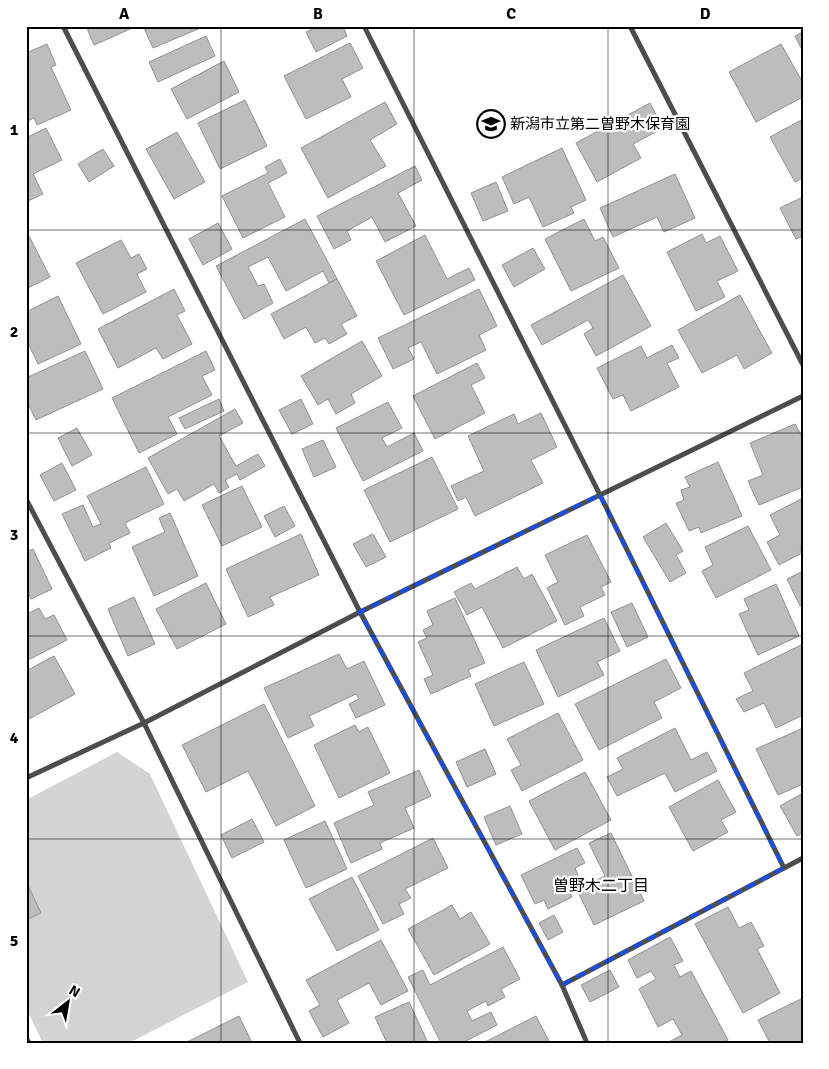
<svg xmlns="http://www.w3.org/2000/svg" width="829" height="1069" font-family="Signika,'Noto Sans JP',sans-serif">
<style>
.green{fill:#d4d4d4}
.building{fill:#bdbdbd;stroke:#919191}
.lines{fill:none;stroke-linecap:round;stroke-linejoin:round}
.minor{stroke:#4d4d4d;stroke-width:5}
.marked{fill:none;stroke:#1d4ed8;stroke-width:4;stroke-dasharray:10 6;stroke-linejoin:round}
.grid{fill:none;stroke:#000;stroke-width:1;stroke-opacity:0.55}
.labels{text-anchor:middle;stroke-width:4.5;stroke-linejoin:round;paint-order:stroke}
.poi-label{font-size:15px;fill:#000;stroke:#fff;text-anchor:start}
.neighbourhood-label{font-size:16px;fill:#000;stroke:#fff}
.neatline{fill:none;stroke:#000;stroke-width:2}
.grid-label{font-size:16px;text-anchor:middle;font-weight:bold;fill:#000}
</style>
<rect width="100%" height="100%" fill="#fff"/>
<polygon class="green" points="117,752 150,774 248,982 129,1043 43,1043 26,1008 26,800"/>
<g class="building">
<polygon points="86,26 137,26 94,45"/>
<polygon points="143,26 205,26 153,48"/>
<polygon points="319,26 343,26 347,36 316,52 306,32"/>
<polygon points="803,32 803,52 795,36"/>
<polygon points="206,36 215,56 158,82 149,62"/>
<polygon points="350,43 363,68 342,79 351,97 306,119 284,76"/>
<polygon points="47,44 56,65 51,67 71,110 37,125 34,118 26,122 26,53"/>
<polygon points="781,44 803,83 803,97 756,122 729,72"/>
<polygon points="224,61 239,92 187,119 171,89"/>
<polygon points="245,100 267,146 220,169 198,123"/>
<polygon points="385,102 397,124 370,140 386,166 328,198 301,148"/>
<polygon points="650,103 663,128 633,144 641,158 597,182 576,143"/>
<polygon points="803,119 803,178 795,182 770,137"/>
<polygon points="46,128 62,160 33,174 43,194 26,202 26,138"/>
<polygon points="177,132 205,182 174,199 146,149"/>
<polygon points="562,148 586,200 571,207 574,213 543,227 529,197 514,204 502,177"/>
<polygon points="103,149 114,166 89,182 78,164"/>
<polygon points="280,159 287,173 268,183 285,217 243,238 222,196 268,173 265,167"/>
<polygon points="415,166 422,180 398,193 416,226 385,242 372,217 347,231 351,240 334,249 317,216"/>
<polygon points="675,174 695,218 664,232 657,217 613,237 600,208"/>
<polygon points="496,182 508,211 483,221 471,193"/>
<polygon points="803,197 803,236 796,239 780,208"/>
<polygon points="305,219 337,279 329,283 323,271 286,291 268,257 248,267 258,286 264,284 273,303 244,319 216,266"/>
<polygon points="584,219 595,241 603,237 619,268 571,291 545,239"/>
<polygon points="218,223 232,249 203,265 189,239"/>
<polygon points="702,234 706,243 720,236 738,271 717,281 725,297 696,311 667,252"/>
<polygon points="425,235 447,279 469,268 475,280 404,315 376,261"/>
<polygon points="29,236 50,277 26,289 26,237"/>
<polygon points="121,240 131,258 139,254 147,269 137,274 146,292 103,314 76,263"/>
<polygon points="533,248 545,269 514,287 502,265"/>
<polygon points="623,275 651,326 596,356 584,334 593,328 588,320 542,345 531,325"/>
<polygon points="337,279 357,316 341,324 347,334 329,344 325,338 315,343 306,327 284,339 271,314"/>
<polygon points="174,289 185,311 177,315 192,344 163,359 156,348 118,368 98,329"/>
<polygon points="479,289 497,326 479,335 486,350 437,374 421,342 408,348 414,359 393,369 378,338"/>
<polygon points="740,295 772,353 744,369 737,355 702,373 678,330"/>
<polygon points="58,296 81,344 38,364 26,339 26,312"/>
<polygon points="362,341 382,376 351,394 355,403 336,414 328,399 318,405 301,376"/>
<polygon points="672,345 679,358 667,363 679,387 631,411 623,395 613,399 597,368 641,346 647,358"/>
<polygon points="85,351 103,389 36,420 26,399 26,378"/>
<polygon points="206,351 215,370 202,376 212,395 168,417 177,434 139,453 112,398"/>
<polygon points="477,363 485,378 471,385 485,413 435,439 413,396"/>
<polygon points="219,399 224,411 185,429 179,418"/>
<polygon points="301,399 313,424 292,434 279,410"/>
<polygon points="388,402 402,428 382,438 387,447 414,433 423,451 363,481 336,428"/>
<polygon points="235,409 243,423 219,436 236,466 258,454 265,466 240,480 237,474 225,480 229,487 219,493 214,484 184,501 177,489 168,494 148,458"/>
<polygon points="541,413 557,447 531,460 543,483 475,516 466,497 458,501 451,486 484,471 468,436 514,414 518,424"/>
<polygon points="795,424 803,438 803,487 759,505 748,481 763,475 750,443"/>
<polygon points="77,428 92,455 72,466 58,438"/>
<polygon points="323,440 336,467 314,477 302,449"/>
<polygon points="432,457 458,509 390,542 364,490"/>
<polygon points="718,462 742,516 701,533 699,527 689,531 676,503 684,500 681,490 690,487 685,477"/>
<polygon points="62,463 76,490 54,501 40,475"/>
<polygon points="146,467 164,504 125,523 130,533 109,543 111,548 85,561 62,514 83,505 93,527 101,524 87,496"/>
<polygon points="242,486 262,527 222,546 202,505"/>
<polygon points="803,498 803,547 800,548 802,553 779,565 767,542 780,535 770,515"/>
<polygon points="284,506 295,526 275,537 264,516"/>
<polygon points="170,513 198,576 154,596 132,547 165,532 159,518"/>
<polygon points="666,523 683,551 676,555 686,573 670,582 643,537"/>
<polygon points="748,526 771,570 716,598 702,571 713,565 705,547"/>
<polygon points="301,534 319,575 270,597 274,605 248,617 226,569"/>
<polygon points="373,534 386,557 366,567 353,544"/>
<polygon points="587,535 611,582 601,587 605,595 580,607 584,616 565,625 547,588 558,582 545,555"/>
<polygon points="33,549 52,589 31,599 26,589 26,552"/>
<polygon points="517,567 524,579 532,574 557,621 503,648 482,607 467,615 454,592 471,583 475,589"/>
<polygon points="803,571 803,605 800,606 787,579"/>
<polygon points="206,583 226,624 177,649 156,609"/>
<polygon points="776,584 799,636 758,655 739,614 749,610 744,599"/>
<polygon points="134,597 155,644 128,656 108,609"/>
<polygon points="455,598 485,663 468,670 471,676 431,694 424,679 433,675 418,642 427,638 423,630 433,625 427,611"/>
<polygon points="632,603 648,637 627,647 611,612"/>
<polygon points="26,608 29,613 39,608 45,619 54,615 67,640 26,661"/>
<polygon points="604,618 620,651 597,662 604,675 558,697 536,650"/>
<polygon points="803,644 803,715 776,728 764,703 744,712 736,699 753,691 744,673"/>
<polygon points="339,654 347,669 364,661 385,705 356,718 349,704 359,699 356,694 309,716 314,726 288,738 264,688"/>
<polygon points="54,656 75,694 27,720 26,671"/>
<polygon points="666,659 681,688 654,702 662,718 599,750 575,704"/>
<polygon points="524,662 544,704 494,726 475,684"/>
<polygon points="264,704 315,806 276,826 248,771 206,792 182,745"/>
<polygon points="558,713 583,760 522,791 511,770 521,765 507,739"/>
<polygon points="355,725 359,732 368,727 390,773 339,798 314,745"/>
<polygon points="675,728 691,760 707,752 717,771 675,792 665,773 617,796 607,777 623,769 617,758"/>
<polygon points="803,728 803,784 778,795 756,749"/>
<polygon points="485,749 496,774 467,787 456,762"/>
<polygon points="419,770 431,796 405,808 414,828 380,843 382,849 351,863 334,823 374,805 368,792"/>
<polygon points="585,772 611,820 555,850 529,801"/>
<polygon points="718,780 736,812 721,820 728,832 693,851 669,807"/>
<polygon points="803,793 803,833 797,836 780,806"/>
<polygon points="510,806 522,834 496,845 484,817"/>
<polygon points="252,819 264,842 232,858 221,835"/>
<polygon points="325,821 347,869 306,888 284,840"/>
<polygon points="611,833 644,901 594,925 577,890 605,876 589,843"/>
<polygon points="433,838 448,868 405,889 411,898 399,904 404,914 383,924 358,876"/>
<polygon points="577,848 585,863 575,868 581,882 568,889 572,897 548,909 544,900 535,904 521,875"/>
<polygon points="352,877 379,930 337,951 309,899"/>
<polygon points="26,881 41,913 26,920"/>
<polygon points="452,905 460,919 471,912 490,944 434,975 408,929"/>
<polygon points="728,907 739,928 751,922 764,946 757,949 780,993 743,1013 695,924"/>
<polygon points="554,915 563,932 548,940 539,923"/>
<polygon points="670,937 683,961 674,965 680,977 691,971 728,1040 722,1043 667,1043 682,1035 673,1019 658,1027 639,989 656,979 651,971 637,978 628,960"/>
<polygon points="381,940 408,991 381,1005 369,983 337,1000 349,1023 323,1037 309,1011 320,1005 306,980"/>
<polygon points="503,947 520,979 501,989 505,997 488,1006 486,1001 467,1011 472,1021 491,1012 497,1025 462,1043 441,1043 408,977 423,970 430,985"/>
<polygon points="610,970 619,987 590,1002 581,985"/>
<polygon points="803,998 803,1043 770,1043 758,1020"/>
<polygon points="409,1002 428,1043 387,1043 375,1017"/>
<polygon points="239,1016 252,1043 185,1043"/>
<polygon points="536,1016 550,1043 483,1043"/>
</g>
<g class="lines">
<g class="minor">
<polyline points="63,26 360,612 562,985 587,1043"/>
<polyline points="364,26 600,495 784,868"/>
<polyline points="630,26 803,365"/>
<polyline points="26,499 144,723 300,1043"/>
<polyline points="26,778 144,723 360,612 803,396"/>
<polyline points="562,985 803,858"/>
<polyline points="26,1038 29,1043"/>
</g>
</g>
<path class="marked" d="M600 495 784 868 562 985 360 612Z"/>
<path class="grid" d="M221 26V1043M414 26V1043M608 26V1043M26 230H803M26 433H803M26 636H803M26 839H803"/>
<defs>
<symbol id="school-ring" viewBox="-11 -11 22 22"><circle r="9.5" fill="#fff" stroke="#000" stroke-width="1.5"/><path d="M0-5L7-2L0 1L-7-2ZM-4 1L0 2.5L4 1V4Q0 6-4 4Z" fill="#000"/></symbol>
</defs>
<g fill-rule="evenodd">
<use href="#school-ring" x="475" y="108" width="32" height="32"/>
</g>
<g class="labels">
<g class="poi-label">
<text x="510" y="129">新潟市立第二曽野木保育園</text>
</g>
<g class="neighbourhood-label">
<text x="601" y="891">曽野木二丁目</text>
</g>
</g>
<rect width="829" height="1069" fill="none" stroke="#ffffff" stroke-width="55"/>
<g transform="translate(68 1002) rotate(31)" stroke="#ffffff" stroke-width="4" paint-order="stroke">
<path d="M0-4L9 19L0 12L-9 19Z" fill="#000000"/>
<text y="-8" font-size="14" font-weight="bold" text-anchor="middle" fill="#000000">N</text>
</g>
<rect x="28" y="28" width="774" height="1014" class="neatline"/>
<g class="grid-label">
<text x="124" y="19">A</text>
<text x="318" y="19">B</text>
<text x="511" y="19">C</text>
<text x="705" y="19">D</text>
<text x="14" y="135">1</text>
<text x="14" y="337">2</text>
<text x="14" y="540">3</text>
<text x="14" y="743">4</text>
<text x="14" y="946">5</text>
</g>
</svg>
